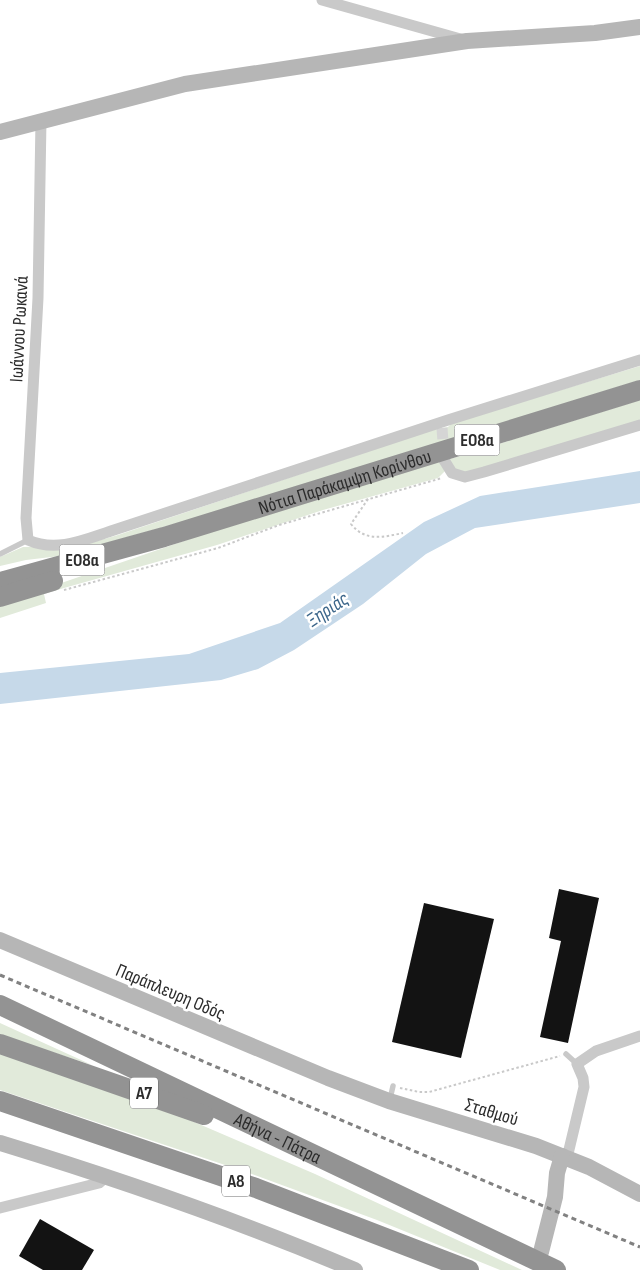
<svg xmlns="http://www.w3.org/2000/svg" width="640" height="1270" font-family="'Sofia Sans Condensed',sans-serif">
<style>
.green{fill:#e1eada}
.water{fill:#c6d9e9}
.building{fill:#131313}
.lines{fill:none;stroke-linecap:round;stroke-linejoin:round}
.street-tunnel{stroke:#d5d5d5;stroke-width:11;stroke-dasharray:11 5.5;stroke-linecap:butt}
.path{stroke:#c9c9c9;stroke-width:2;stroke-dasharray:2.5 2.5;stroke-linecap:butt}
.lane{stroke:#c9c9c9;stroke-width:5.5}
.street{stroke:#c9c9c9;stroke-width:11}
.secondary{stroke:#b6b6b6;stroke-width:16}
.highway{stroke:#939393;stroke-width:20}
.rail{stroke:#818181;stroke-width:3;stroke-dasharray:5 4;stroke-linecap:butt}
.labels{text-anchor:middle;stroke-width:5;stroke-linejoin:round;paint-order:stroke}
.shield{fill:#fff;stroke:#6b6b6b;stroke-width:1}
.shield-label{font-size:18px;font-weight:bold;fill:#2c2c2c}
.street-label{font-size:19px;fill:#2c2c2c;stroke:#fff}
.water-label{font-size:20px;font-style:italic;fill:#3d678b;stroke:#fff}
</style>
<rect width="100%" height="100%" fill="#fff"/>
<g class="green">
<polygon points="640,366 640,380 206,515 60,556 26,560 0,566 0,557 23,547 80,546 118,535 435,429 448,427 452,423"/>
<polygon points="640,400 640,422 472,472 459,473 447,460"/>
<polygon points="441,460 445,471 438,478 323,510 217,545 64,588 44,594 46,603 0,618 0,604 213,531"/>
<polygon points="0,1023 92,1065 0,1035"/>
<polygon points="0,1052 143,1100 315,1174 522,1270 500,1270 377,1220 249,1173 0,1090"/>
</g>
<polygon class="water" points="640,471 640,503 475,528 426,554 363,604 294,650 258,669 221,680 0,704 0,673 189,654 280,623 424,522 480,496"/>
<g class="building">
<polygon points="559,889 599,898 568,1043 540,1037 561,941 549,938"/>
<polygon points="424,903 494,919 461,1058 392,1042"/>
<polygon points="40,1219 94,1250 82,1270 43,1270 19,1256"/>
</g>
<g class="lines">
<polyline class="street-tunnel" points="442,428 444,455"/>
<g class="path">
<path d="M368 499 351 524C365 542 384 537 403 533"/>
<polyline points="64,590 218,548 279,525 442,478"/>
<polyline points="400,1088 419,1092 429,1092 560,1056"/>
</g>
<g class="lane">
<polyline points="0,554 28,540"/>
<polyline points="566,1054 577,1064"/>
<polyline points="390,1099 393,1086"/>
</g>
<g class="street">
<polyline points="322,0 464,40"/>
<path d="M41 120 38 298 26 518 28 540C57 553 86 539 114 530L448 420 640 360"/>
<polyline points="444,460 452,473 465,477 484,472 640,425"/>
<polyline points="567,1158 584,1087 583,1078 577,1064 596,1051 640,1036"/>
<polyline points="0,1208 99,1183 107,1176"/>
</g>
<g class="secondary">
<polyline points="0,132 185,84 467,41 595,33 640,27"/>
<polyline points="0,940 328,1078 389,1101 536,1146 589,1167 640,1194"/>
<path d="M0 1143C121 1180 239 1221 355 1270"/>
<polyline points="541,1252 555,1197 557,1173 562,1156"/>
</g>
<g class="highway">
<path id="s1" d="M0 582 164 537 640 390"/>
<polyline points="0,597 53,581"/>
<path id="s2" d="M0 1005 556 1270"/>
<polyline points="0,1044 204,1115"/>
<polyline points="0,1101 256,1188 469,1270"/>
</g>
<polyline class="rail" points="0,975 640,1247"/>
</g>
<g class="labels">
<g class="shield">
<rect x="454.5" y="424.5" width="45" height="31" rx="4"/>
<rect x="59.5" y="544.5" width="45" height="31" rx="4"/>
<rect x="130" y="1077.5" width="28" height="31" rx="4"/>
<rect x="222" y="1165.5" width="28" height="31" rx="4"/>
</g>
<g class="shield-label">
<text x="477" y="446">ΕΟ8α</text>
<text x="82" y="566">ΕΟ8α</text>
<text x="144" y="1099">Α7</text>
<text x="236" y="1187">Α8</text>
</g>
<g class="street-label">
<text transform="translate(18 329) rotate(-87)" y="7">Ιωάννου Ρωκανά</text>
<text dy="7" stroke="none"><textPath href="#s1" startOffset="359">Νότια Παράκαμψη Κορίνθου</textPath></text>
<text transform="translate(171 991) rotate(23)" y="7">Παράπλευρη Οδός</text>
<text transform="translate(492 1111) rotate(17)" y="7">Σταθμού</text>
<text dy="7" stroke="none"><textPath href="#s2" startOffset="308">Αθήνα - Πάτρα</textPath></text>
</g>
<g class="water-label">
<text transform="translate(327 609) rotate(-34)" y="7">Ξηριάς</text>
</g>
</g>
</svg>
